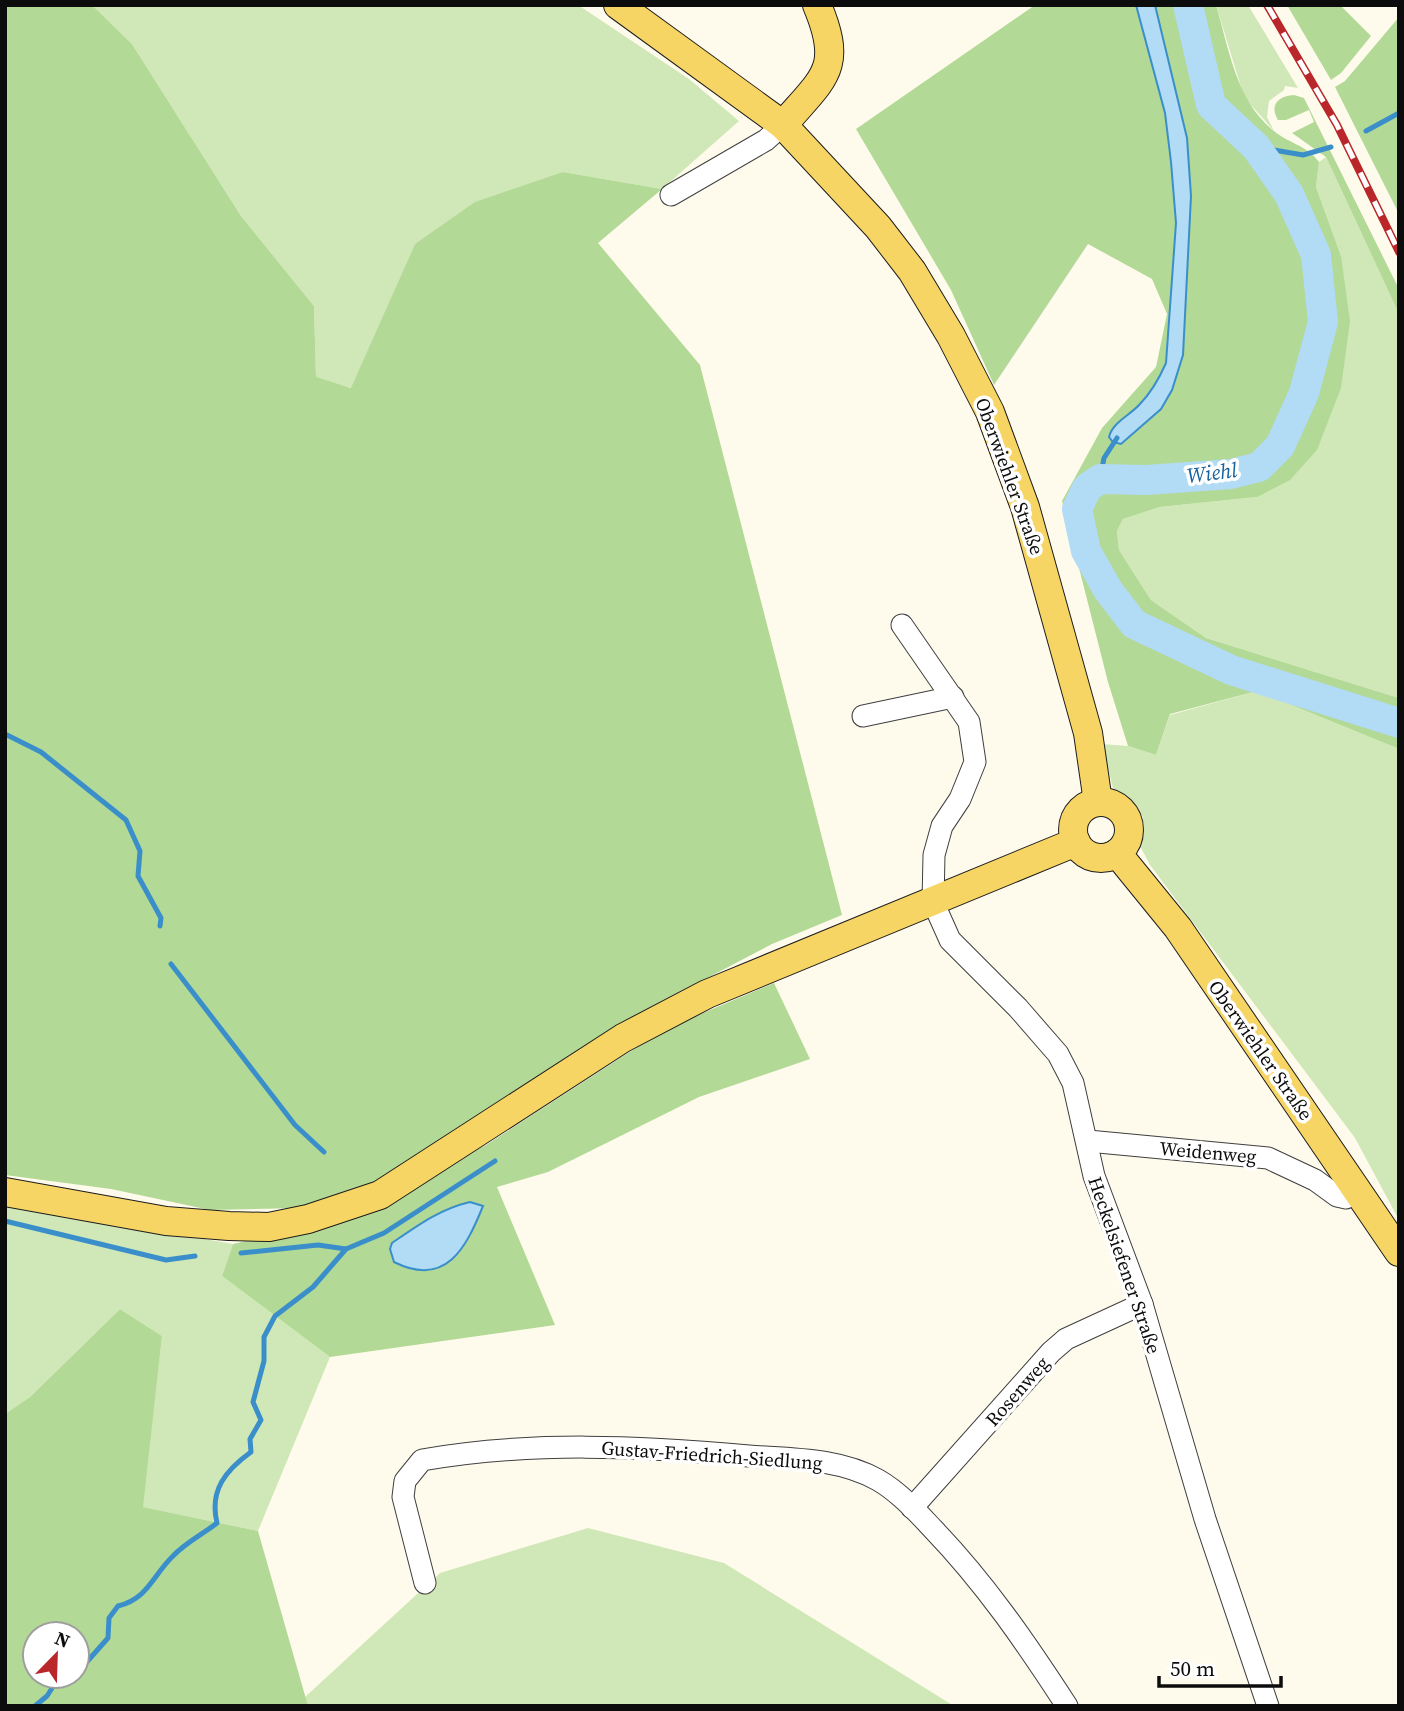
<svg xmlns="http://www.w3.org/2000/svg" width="1404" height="1711" font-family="'Source Serif 4',serif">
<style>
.green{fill:#d0e8b7}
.forest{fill:#b3d996;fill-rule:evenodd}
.water{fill:#b2dbf5;stroke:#3a8fcb;stroke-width:2}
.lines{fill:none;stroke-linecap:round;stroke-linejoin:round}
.stream{stroke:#3a8fcb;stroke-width:5}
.river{stroke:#b2dbf5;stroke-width:30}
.minor-casing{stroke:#3f3f3f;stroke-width:23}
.major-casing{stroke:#1d1d1d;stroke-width:30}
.minor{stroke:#fff;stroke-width:21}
.major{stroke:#f7d564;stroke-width:28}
.rail-casing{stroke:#ba272b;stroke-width:8}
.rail{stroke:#fff;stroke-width:5;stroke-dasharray:16;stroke-linecap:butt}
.labels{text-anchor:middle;stroke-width:7;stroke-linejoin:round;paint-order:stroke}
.street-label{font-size:19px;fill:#0c0c0c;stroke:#fff}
.water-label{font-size:21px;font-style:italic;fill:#18609c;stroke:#fff}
</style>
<rect width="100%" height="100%" fill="#fffbec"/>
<g class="green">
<polygon points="92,5 578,5 689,79 739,121 662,189 563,172 415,244 352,388 316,378 314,306 241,216 132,44"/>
<polygon points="1216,5 1248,5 1298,88 1285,86 1284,90 1269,101 1267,117 1274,131 1244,97"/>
<polygon points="1326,157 1399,314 1399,698 1206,638 1151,600 1119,550 1117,531 1123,519 1160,507 1257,497 1341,256 1316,187 1319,162"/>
<polygon points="1257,691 1399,749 1399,1220 1355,1138 1150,865 1140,846 1143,817 1114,792 1102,744 1128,746 1156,755 1170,715"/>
<polygon points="5,1204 233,1244 222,1276 330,1357 258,1531 142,1507 162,1336 120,1309 30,1397 5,1414"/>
<polygon points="588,1528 724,1563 954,1706 308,1706 305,1697 440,1573"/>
</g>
<g class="forest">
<polygon points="5,5 92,5 132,44 241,216 314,306 316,377 351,388 415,244 475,202 563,172 662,189 598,243 700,365 842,915 772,944 644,1011 408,1174 302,1208 210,1210 111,1189 5,1175"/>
<path d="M1035 5H1216C1229 49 1236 101 1274 131 1288 143 1308 146 1319 162L1316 187 1341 256 1350 321 1341 388 1317 450 1290 480 1257 497 1160 507 1123 519 1117 531 1119 550 1151 600 1206 638 1399 698V749L1257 691 1170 714 1156 755 1128 746 1108 682 1062 501 1102 428 1156 367 1167 314 1152 279 1088 244 994 385 951 290 856 129Z"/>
<polygon points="1287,5 1340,5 1371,36 1341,73 1331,80"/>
<polygon points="1399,17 1399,214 1335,87 1345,81"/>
<path d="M1294 95 1304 98 1399 289V314L1326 157 1292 133 1314 122 1309 110 1286 120H1278C1269 105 1278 96 1294 95Z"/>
<polygon points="774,983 810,1059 699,1097 548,1172 497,1187 555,1325 330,1357 222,1276 233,1244 339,1220 486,1145 665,1029"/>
<path d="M120 1309 162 1336 143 1507 258 1531 308 1706H5V1414L30 1397ZM77 1634V1676H35V1634Z"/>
</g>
<g class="water">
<path d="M1136 5H1155L1187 138 1191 196 1183 355 1172 390 1161 409 1121 444 1113 442 1109 437C1112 423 1130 415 1139 405 1151 393 1159 379 1166 363L1176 223 1171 162 1165 113Z"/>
<path d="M470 1202 483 1206C466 1248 446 1288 394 1262L390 1249 392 1243C418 1225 440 1209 470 1202Z"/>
</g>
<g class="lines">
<g class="stream">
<polyline points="1366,131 1399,113"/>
<polyline points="1256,147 1303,155 1331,147"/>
<polyline points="1100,479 1104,458 1117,438"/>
<polyline points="5,734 41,752 126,820 140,851 138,876 161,918 160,926"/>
<polyline points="171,964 295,1125 324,1152"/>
<polyline points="5,1221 166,1260 195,1256"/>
<polyline points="241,1253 318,1245 346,1249"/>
<path d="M77 1673 108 1638 109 1618 118 1606C148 1599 153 1575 173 1556 185 1543 203 1534 217 1523 209 1490 226 1470 251 1452L250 1439 261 1420 253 1402 264 1361V1337L275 1316 313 1287 346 1249 384 1233 495 1161"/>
<polyline points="35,1706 47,1696 56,1682 75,1676"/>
</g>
<polyline class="river" points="1188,5 1211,105 1256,147 1289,194 1316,255 1323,322 1304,393 1280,446 1259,467 1231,474 1146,480 1100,479 1087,488 1077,509 1086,551 1108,590 1134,624 1231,670 1399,723"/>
<defs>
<g id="minor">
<polyline points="671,195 766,140 783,125"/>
<polyline points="902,625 969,722 975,762 960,799 942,826 934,855 933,902 950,940 1018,1008 1058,1054 1073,1083 1094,1176 1142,1304 1205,1519 1268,1706"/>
<polyline points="863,716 953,697"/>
<polyline points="1088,1141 1268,1158 1315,1180 1337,1196 1346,1198 1358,1191"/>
<polyline points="912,1508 1051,1352 1066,1339 1142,1304"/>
<path d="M425 1583 403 1497 405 1481 422 1460C530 1441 640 1446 749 1456 792 1459 839 1458 878 1480 899 1492 917 1512 933 1529 985 1583 1026 1643 1067 1706"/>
</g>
<g id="major">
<polyline points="618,5 783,125 878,227 912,271 951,336 990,412 1025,507 1088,733 1098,802"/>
<path d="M783 125C824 77 844 69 817 5"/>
<circle cx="1101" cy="830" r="28"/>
<polyline points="1117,853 1178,928 1399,1252"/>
<polyline points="5,1192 166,1221 229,1226 269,1227 308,1219 380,1195 623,1038 707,994 1076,842"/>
</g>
</defs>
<use href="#minor" class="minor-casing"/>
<use href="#major" class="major-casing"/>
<use href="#minor" class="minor"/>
<use href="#major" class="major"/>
<defs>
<polyline id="rail" points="1267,5 1337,125 1399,252"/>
</defs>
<use href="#rail" class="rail-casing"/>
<use href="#rail" class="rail"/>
</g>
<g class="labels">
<g class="street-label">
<text transform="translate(1010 476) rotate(70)" y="7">Oberwiehler Straße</text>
<text transform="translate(1261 1050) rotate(55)" y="7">Oberwiehler Straße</text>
<text transform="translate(1208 1152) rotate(5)" y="7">Weidenweg</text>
<text transform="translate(1125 1265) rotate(71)" y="7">Heckelsiefener Straße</text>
<text transform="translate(1017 1391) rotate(-49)" y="7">Rosenweg</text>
<text transform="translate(712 1455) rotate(4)" y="7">Gustav-Friedrich-Siedlung</text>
</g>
<g class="water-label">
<text transform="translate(1212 473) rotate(-7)" y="7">Wiehl</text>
</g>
</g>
<rect width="1404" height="1711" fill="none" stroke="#0c0c0c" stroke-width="14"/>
<g transform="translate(56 1655) rotate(23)"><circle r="33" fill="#ffffff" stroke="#9e9e9e" stroke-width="2"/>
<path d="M0-5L12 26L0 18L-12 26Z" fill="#ba272b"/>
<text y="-10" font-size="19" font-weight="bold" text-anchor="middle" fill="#0c0c0c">N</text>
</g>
<path d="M1159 1676v10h122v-10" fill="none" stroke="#0c0c0c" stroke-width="3.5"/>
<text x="1170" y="1676" font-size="21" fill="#0c0c0c" stroke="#ffffff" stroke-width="5" paint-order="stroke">50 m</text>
</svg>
